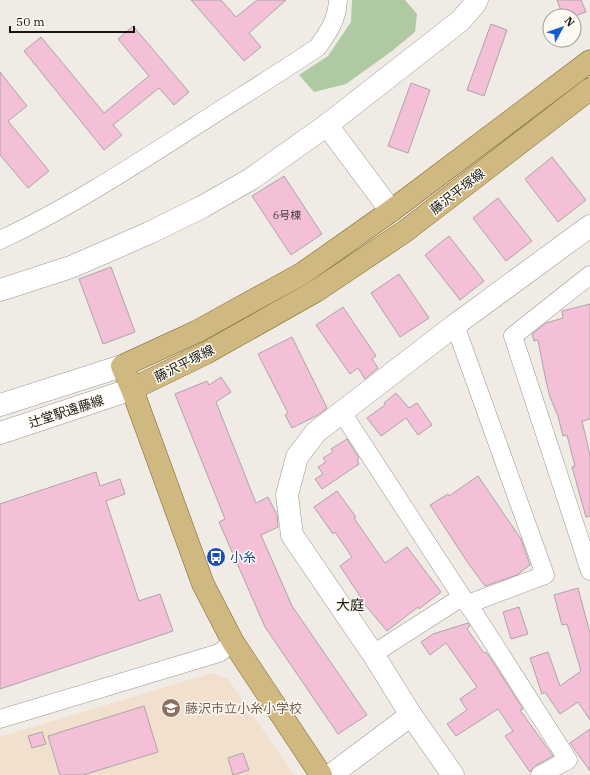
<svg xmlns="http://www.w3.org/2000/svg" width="590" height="775" font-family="'IBM Plex Serif','Noto Sans JP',serif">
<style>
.education{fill:#f1e0ce}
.green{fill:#afcaa2}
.building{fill:#f3c0d8;stroke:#aca4a8}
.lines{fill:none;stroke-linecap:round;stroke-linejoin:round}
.minor-casing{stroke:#9a9690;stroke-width:19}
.tertiary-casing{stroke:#9a9690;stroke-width:23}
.primary-casing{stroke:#796124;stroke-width:23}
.minor{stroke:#fff;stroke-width:18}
.tertiary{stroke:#fff;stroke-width:22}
.primary{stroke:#cfb981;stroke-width:22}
.labels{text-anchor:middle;stroke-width:3;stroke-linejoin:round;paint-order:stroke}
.number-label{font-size:11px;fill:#4d4044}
.street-label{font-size:13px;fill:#161512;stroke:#fefaf2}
.transit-label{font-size:13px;fill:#164399;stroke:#fefaf2;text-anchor:start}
.education-label{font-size:13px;fill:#785e54;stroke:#fefaf2;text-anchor:start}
.neighbourhood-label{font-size:14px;fill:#161512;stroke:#fefaf2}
</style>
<rect width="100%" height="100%" fill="#f0ece5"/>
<polygon class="education" points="212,673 228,679 294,775 0,775 0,737"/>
<polygon class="green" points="352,0 405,0 417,14 415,32 392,51 346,84 314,92 299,75 328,56 351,22"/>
<g class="building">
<polygon points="191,0 221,0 236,17 257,0 286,0 249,33 261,47 244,61"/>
<polygon points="557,0 581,0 586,12 575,16 563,16"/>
<polygon points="491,24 507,30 484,96 467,90"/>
<polygon points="133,26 189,92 174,105 159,88 113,125 122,135 104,150 24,51 41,37 104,113 149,76 118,39"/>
<polygon points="0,72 27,106 8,121 49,171 28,188 0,155"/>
<polygon points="411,83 430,90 408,153 388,146"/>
<polygon points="552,157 586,200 558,222 525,179"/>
<polygon points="284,176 322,234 291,255 252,196"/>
<polygon points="498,198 532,241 506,261 473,218"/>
<polygon points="449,236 484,281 460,300 425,255"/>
<polygon points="111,267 135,332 103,344 79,279"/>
<polygon points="399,274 429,318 400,337 371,293"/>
<polygon points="590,304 590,419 582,421 590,455 590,516 586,517 572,467 575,466 567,435 563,436 558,416 550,397 546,381 538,340 534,341 532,334 546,323 563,318 562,311"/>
<polygon points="343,307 376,356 372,359 378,368 365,379 358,368 350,374 316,325"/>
<polygon points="292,337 327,408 318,415 292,428 285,415 288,413 258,354"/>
<polygon points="221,377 231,392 216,402 256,503 268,497 277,515 278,527 261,535 292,606 367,715 338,734 265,627 219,522 225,519 175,394 207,381 209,385"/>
<polygon points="396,393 409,408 417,403 432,425 418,435 406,418 381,436 367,418 385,405 384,403"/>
<polygon points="347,439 359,458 357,460 359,464 322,489 315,479 323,474 318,467 326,462 323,458 333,452 331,449"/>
<polygon points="96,472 100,486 120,479 125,494 106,501 139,601 160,594 173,631 0,689 0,504"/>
<polygon points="478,476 521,539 530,565 517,575 485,586 468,563 430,505 448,494 449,496"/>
<polygon points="337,491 356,517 354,518 385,563 407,547 441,592 419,609 418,607 387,631 361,600 362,599 340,566 352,557 335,532 333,534 314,507"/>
<polygon points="578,588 590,633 590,720 578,702 560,714 545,692 542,694 530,658 548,652 560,686 581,671 567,624 562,625 554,595"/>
<polygon points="519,607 528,634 511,639 503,612"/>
<polygon points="468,623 470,626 467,629 484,653 486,652 493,662 523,709 520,710 553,756 535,766 530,772 505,736 513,731 498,709 456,736 447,724 467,710 460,699 477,687 446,643 430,655 421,642 433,634"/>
<polygon points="144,706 158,752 83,775 60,775 48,736"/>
<polygon points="590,729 590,771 570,743"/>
<polygon points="42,732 46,744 32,748 28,736"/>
<polygon points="243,753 249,770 233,775 228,758"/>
</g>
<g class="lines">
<defs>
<g id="minor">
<path d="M0 240C69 208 133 166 197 125 237 99 278 74 318 47 329 31 337 20 338 0"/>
<polyline points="590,275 513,336 590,571"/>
<polyline points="455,325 545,575 468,604"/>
<polyline points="341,411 462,597 474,613 568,760 540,775"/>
<polyline points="373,654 462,597"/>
<polyline points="0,719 219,653 233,642"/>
</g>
<g id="tertiary">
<polyline points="327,125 391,211"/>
<polyline points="0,290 71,267 149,233 202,207 251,179 327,125 460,21 474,5 477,0"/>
<polyline points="0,405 122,366"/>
<polyline points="0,433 132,389"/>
<polyline points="331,775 411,715"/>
<polyline points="453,775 411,715 373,654 292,535 287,495 297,457 316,432 455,325 590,226"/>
</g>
<g id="primary">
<polyline points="132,389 206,353 316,291 404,232 590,89"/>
<polyline points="321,775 233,642 203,584 132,389 122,366 196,332 303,273 391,211 590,61"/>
</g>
</defs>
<use href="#minor" class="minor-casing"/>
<use href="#tertiary" class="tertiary-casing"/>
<use href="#primary" class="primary-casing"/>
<use href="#minor" class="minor"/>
<use href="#tertiary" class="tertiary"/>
<use href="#primary" class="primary"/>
</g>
<defs>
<symbol id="bus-disc" viewBox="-11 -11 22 22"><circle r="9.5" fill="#1a4fb4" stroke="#fefaf2"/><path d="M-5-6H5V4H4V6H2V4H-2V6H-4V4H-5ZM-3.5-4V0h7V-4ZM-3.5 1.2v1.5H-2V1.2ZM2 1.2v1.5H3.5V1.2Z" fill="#fff"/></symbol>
<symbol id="school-disc" viewBox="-11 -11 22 22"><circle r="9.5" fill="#8d6e63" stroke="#fefaf2"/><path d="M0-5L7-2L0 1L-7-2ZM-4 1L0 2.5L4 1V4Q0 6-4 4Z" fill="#fff"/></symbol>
</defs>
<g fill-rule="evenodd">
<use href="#bus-disc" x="205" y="546" width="22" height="22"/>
<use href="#school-disc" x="160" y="697" width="22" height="22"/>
</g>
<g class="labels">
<g class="number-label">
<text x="287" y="219">6号棟</text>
</g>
<g class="street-label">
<text transform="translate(457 191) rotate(-38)" y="5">藤沢平塚線</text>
<text transform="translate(184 363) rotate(-27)" y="5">藤沢平塚線</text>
<text transform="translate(66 411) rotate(-18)" y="5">辻堂駅遠藤線</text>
</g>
<g class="transit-label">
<text x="230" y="562">小糸</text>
</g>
<g class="education-label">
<text x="185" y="713">藤沢市立小糸小学校</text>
</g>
<g class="neighbourhood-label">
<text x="350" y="610">大庭</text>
</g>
</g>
<g transform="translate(562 28) rotate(50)"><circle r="19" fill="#fefaf2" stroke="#a19e98"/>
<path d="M0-3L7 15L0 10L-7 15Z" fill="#125ec8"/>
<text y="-6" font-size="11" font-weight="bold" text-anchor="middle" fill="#161512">N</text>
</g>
<path d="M10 26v6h124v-6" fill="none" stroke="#161512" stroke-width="2"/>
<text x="16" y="26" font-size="12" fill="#161512" stroke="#fefaf2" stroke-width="3" paint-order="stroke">50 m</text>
</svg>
